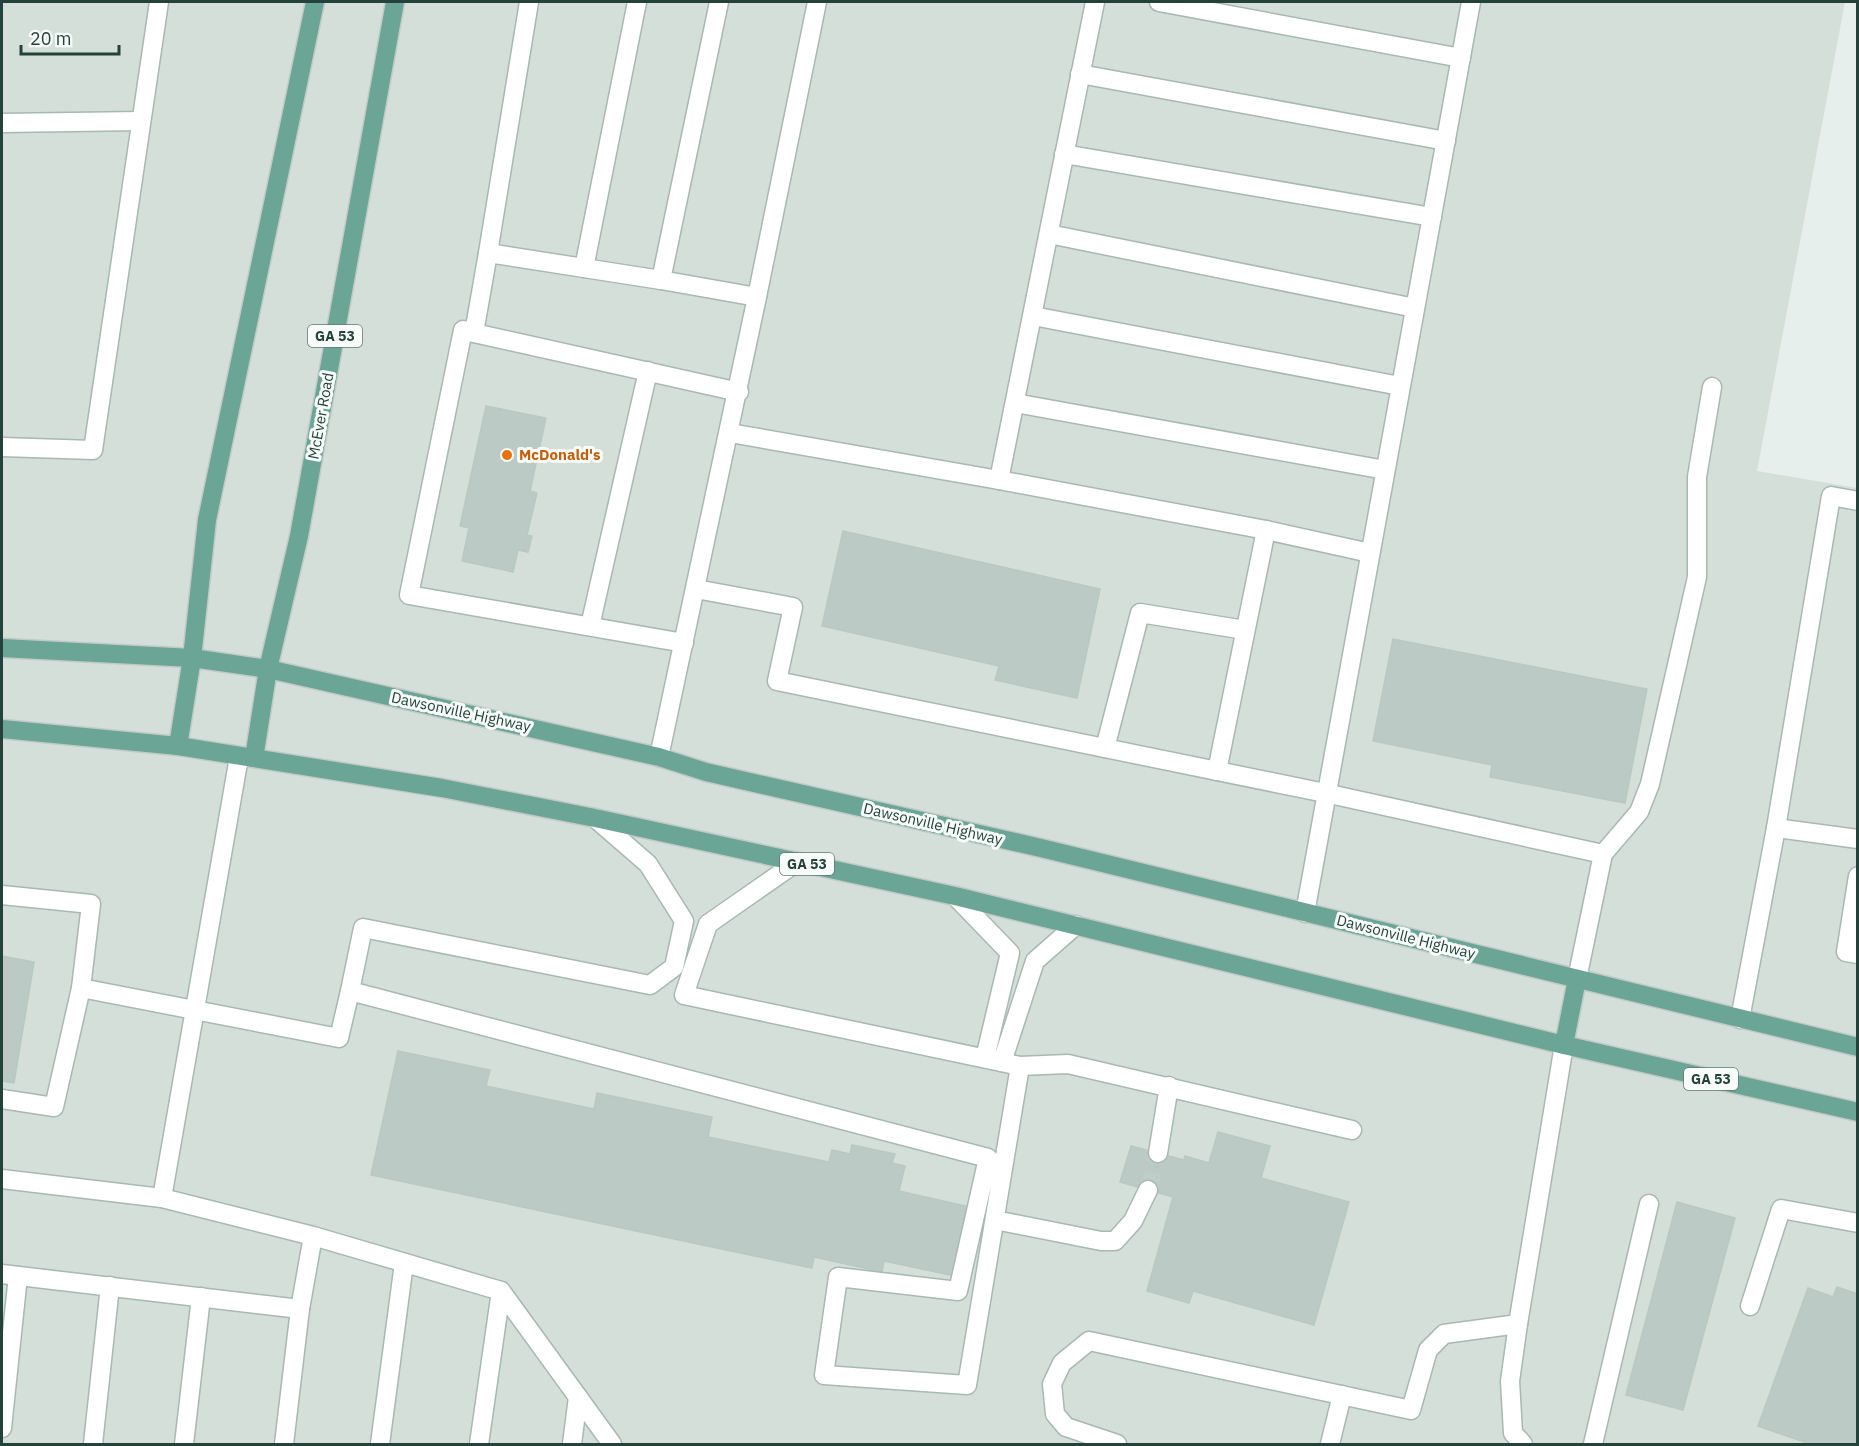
<svg xmlns="http://www.w3.org/2000/svg" width="1859" height="1446" font-family="'IBM Plex Sans',sans-serif">
<style>
.built{fill:#d4dfda}
.building{fill:#bbcac4;stroke:#b8c9c2;stroke-width:1.5}
.lines{fill:none;stroke-linecap:round;stroke-linejoin:round}
.minor-tunnel{stroke:#bfccc8;stroke-width:18;stroke-dasharray:18 9;stroke-linecap:butt}
.minor-casing{stroke:#a8b8b2;stroke-width:21}
.major-casing{stroke:#c2cac8;stroke-width:21}
.minor{stroke:#fff;stroke-width:18}
.major{stroke:#6aa596;stroke-width:18}
.food-dot{fill:#e8710a;stroke:#f7fbf9;stroke-width:2}
.labels{text-anchor:middle;stroke-width:6;stroke-linejoin:round;paint-order:stroke}
.shield{fill:#f7fbf9;stroke:#637a73;stroke-width:1.5}
.shield-label{font-size:14px;font-weight:bold;fill:#24423a}
.street-label{font-size:15px;fill:#24423a;stroke:#f7fbf9}
.food-label{font-size:15px;font-weight:bold;fill:#c56008;stroke:#f7fbf9;text-anchor:start}
</style>
<rect width="100%" height="100%" fill="#e6efeb"/>
<polygon class="built" points="2,2 1845,2 1757,471 1857,488 1857,1444 2,1444"/>
<g class="building">
<polygon points="486,406 546,418 530,491 537,493 527,535 532,536 528,552 518,550 513,572 462,561 469,528 460,526"/>
<polygon points="843,531 1100,589 1077,698 995,680 999,666 822,626"/>
<polygon points="1393,639 1647,689 1625,803 1490,777 1492,765 1373,741"/>
<polygon points="2,956 34,962 14,1083 2,1081"/>
<polygon points="398,1051 490,1070 486,1086 594,1109 597,1093 712,1117 708,1137 829,1162 832,1150 850,1154 852,1145 895,1154 892,1163 905,1166 899,1191 970,1207 955,1276 884,1261 882,1272 814,1257 812,1268 371,1175"/>
<polygon points="1218,1132 1270,1146 1261,1178 1349,1202 1314,1325 1193,1291 1189,1303 1147,1291 1173,1197 1120,1182 1131,1146 1184,1160 1185,1156 1209,1163"/>
<polygon points="1677,1202 1735,1218 1683,1410 1626,1395"/>
<polygon points="1837,1287 1858,1294 1858,1444 1810,1444 1758,1426 1808,1288 1833,1297"/>
</g>
<g class="lines">
<polyline class="minor-tunnel" points="1148,1190 1158,1153"/>
<defs>
<g id="minor">
<polyline points="529,2 488,253 584,268 637,2"/>
<polyline points="719,2 661,280 757,297 817,2"/>
<polyline points="1095,2 999,480 1266,530 1370,553"/>
<polyline points="1159,2 1461,58"/>
<polyline points="1080,74 1446,141"/>
<polyline points="2,123 141,121"/>
<polyline points="1064,154 1432,217"/>
<polyline points="1049,234 1415,308"/>
<polyline points="488,253 474,333 463,330 409,595 684,643"/>
<polyline points="584,268 661,280"/>
<polyline points="1033,316 1400,386"/>
<polyline points="474,333 739,392"/>
<polyline points="1015,403 1385,470"/>
<polyline points="730,433 999,480"/>
<polyline points="2,447 93,450 159,2"/>
<polyline points="696,589 793,607 777,681 1325,793 1603,854 1577,979"/>
<polyline points="590,626 648,371"/>
<polyline points="1105,748 1140,613 1245,630"/>
<polyline points="659,757 757,297"/>
<polyline points="1217,771 1266,530"/>
<polyline points="595,818 648,864 684,921 674,967 650,985 363,928 350,991 988,1158 958,1291 838,1277 824,1375 967,1385 1020,1066 684,995 708,924 797,862"/>
<polyline points="1776,828 1858,839"/>
<polyline points="1603,854 1639,812 1650,784 1697,577 1697,477 1712,387"/>
<polyline points="1858,876 1846,952 1858,954"/>
<polyline points="2,895 91,904 81,988"/>
<polyline points="955,896 1010,953 985,1058"/>
<polyline points="1305,913 1471,2"/>
<polyline points="1740,1019 1776,828 1831,496 1858,501"/>
<polyline points="1002,1062 1035,961 1076,925"/>
<polyline points="1020,1066 1068,1064 1352,1130"/>
<polyline points="2,1099 54,1107 81,988 339,1038 350,991"/>
<polyline points="1158,1153 1169,1086"/>
<polyline points="2,1179 162,1198 313,1236 501,1291 612,1444"/>
<polyline points="162,1198 239,757"/>
<polyline points="995,1220 1101,1241 1115,1241 1133,1221 1148,1190"/>
<polyline points="2,1274 300,1309"/>
<polyline points="1750,1306 1781,1209 1858,1223"/>
<polyline points="1518,1324 1510,1381 1513,1433 1523,1444"/>
<polyline points="2,1428 18,1276"/>
<polyline points="93,1444 110,1286"/>
<polyline points="184,1444 201,1297"/>
<polyline points="284,1444 300,1309 313,1236"/>
<polyline points="380,1444 404,1263"/>
<polyline points="479,1444 501,1291"/>
<polyline points="572,1444 578,1397"/>
<polyline points="1117,1444 1066,1427 1055,1414 1052,1384 1062,1363 1089,1341 1411,1410 1428,1350 1444,1334 1518,1324 1564,1045"/>
<polyline points="1330,1444 1342,1395"/>
<polyline points="1593,1444 1649,1204"/>
</g>
<g id="major">
<polyline points="2,648 192,658 268,669 659,757 706,772 1041,848 1858,1047"/>
<polyline points="2,729 178,746 442,788 595,818 955,896 1564,1045 1858,1112"/>
<polyline points="178,746 192,658 207,520 315,2"/>
<polyline points="254,758 268,669 299,536 395,2"/>
<polyline points="1564,1045 1577,979"/>
</g>
</defs>
<use href="#minor" class="minor-casing"/>
<use href="#major" class="major-casing"/>
<use href="#minor" class="minor"/>
<use href="#major" class="major"/>
</g>
<circle class="food-dot" cx="507" cy="455" r="6"/>
<g class="labels">
<g class="shield">
<rect x="308" y="325" width="54" height="22" rx="4.5"/>
<rect x="780" y="853" width="54" height="22" rx="4.5"/>
<rect x="1684" y="1068" width="54" height="22" rx="4.5"/>
</g>
<g class="shield-label">
<text x="335" y="341">GA 53</text>
<text x="807" y="869">GA 53</text>
<text x="1711" y="1084">GA 53</text>
</g>
<g class="street-label">
<text transform="translate(321 416) rotate(-80)" y="5">McEver Road</text>
<text transform="translate(461 712) rotate(12)" y="5">Dawsonville Highway</text>
<text transform="translate(933 824) rotate(13)" y="5">Dawsonville Highway</text>
<text transform="translate(1406 937) rotate(14)" y="5">Dawsonville Highway</text>
</g>
<g class="food-label">
<text x="519" y="460">McDonald's</text>
</g>
</g>
<rect width="1859" height="1446" fill="none" stroke="#24423a" stroke-width="6"/>
<path d="M21 45v9h98v-9" fill="none" stroke="#24423a" stroke-width="3"/>
<text x="30" y="45" font-size="18" fill="#24423a" stroke="#f7fbf9" stroke-width="4.5" paint-order="stroke">20 m</text>
</svg>
